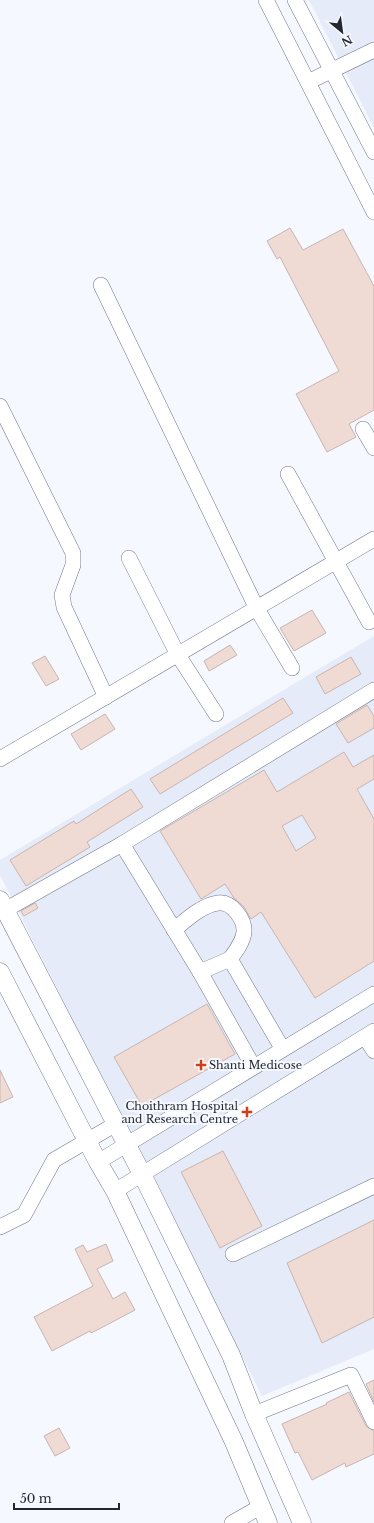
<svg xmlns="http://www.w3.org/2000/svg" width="374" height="1523" font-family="'Libre Baskerville',serif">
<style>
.built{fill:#e5ebf9}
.building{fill:#efdad4;stroke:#c8b5af;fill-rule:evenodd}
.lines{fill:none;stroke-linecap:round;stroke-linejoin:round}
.minor-casing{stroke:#727887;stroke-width:16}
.major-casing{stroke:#727887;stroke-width:19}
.minor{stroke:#fff;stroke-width:15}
.major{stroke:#fff;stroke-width:18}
.poi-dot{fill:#cb4314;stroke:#f5f8ff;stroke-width:1.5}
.labels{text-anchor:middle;stroke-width:4;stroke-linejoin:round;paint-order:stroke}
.poi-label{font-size:11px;fill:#24272d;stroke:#f5f8ff;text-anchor:start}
</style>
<rect width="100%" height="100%" fill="#f5f8ff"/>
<g class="built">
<polygon points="309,0 374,0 374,128"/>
<polygon points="374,636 374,1349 262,1396 0,875 0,860"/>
</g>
<g class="building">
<polygon points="290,228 303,250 343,229 374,286 374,410 349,424 356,437 327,452 296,394 339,371 280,257 277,259 267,241"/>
<polygon points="312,610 326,633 294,651 280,628"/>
<polygon points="230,645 237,655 209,671 204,661"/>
<polygon points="45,656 59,679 46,686 32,663"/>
<polygon points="351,657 361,674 325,694 316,677"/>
<polygon points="283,698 293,713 160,794 150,779"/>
<polygon points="367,705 374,716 374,728 348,743 336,724"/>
<polygon points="105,714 115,729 81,750 71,734"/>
<path d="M344 752 353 767 374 755V779L357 789 374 819V961L315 998 261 912 251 919 244 907 234 898 225 884 201 899 160 831 264 770 277 792ZM302 815 316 838 296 851 282 826Z"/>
<polygon points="131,789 143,807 87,842 90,847 26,886 10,860 74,821 76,824"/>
<polygon points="35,903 38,908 24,916 21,911"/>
<polygon points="207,1004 235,1054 142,1106 114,1057"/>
<polygon points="0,1070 13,1097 0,1103"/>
<polygon points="223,1151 262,1226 220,1248 181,1172"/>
<polygon points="374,1220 374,1317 322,1343 287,1263"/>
<polygon points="106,1244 113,1261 97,1269 113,1299 125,1292 135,1310 101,1328 91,1333 90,1331 52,1351 34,1317 93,1286 75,1249 83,1245 87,1252"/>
<polygon points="374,1380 374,1402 366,1384"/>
<polygon points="349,1392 366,1426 374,1431 374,1454 346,1467 345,1463 312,1480 298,1452 295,1453 282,1424 327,1404 326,1403"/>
<polygon points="59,1428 70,1448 55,1456 44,1436"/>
</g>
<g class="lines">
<defs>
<g id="minor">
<polyline points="266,0 374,212"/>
<polyline points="295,0 374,152"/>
<polyline points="308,82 374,50"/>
<polyline points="101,285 257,609 292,668"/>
<polyline points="0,406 73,553 73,565 62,595 64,607 106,697"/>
<polyline points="363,429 374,448"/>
<polyline points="288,474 369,622"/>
<polyline points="129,558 178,655 216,714"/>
<polyline points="0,759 374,539"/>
<polyline points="5,910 122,844"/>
<path d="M174 930C186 920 202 905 218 903 232 901 245 920 244 932 243 942 236 951 230 959L282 1048"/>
<polyline points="200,972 230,959"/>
<polyline points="365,1037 374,1051"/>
<polyline points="253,1066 200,972 122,844 374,690"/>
<polyline points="98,1162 374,994"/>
<polyline points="115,1191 374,1031"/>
<polyline points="0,1227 24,1215 54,1160 116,1124"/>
<polyline points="233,1254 374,1186"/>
<polyline points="254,1414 351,1375 374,1422"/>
<polyline points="232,1523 260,1507"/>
</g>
<g id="major">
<polyline points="0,900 142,1174 231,1355 254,1414 302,1523"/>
<polyline points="0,972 98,1162 115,1191 234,1442 268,1523"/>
</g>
</defs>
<use href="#minor" class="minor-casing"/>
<use href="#major" class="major-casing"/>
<use href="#minor" class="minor"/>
<use href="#major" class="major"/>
</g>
<g class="poi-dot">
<path d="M199 1059h4v4h4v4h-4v4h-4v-4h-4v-4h4z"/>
<path d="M245 1106h4v4h4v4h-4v4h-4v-4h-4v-4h4z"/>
</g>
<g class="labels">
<g class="poi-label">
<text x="209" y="1069">Shanti Medicose</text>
<text x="238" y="1110" text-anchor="end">Choithram Hospital<tspan x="238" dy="13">and Research Centre</tspan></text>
</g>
</g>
<g transform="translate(342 32) rotate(151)" stroke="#f5f8ff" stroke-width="3" paint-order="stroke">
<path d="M0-3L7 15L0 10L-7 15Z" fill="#24272d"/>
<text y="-6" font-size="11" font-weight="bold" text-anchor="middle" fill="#24272d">N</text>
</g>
<path d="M14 1503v6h105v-6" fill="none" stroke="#24272d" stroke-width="2"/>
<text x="20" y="1503" font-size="12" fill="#24272d" stroke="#f5f8ff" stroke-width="3" paint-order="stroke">50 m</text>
</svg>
